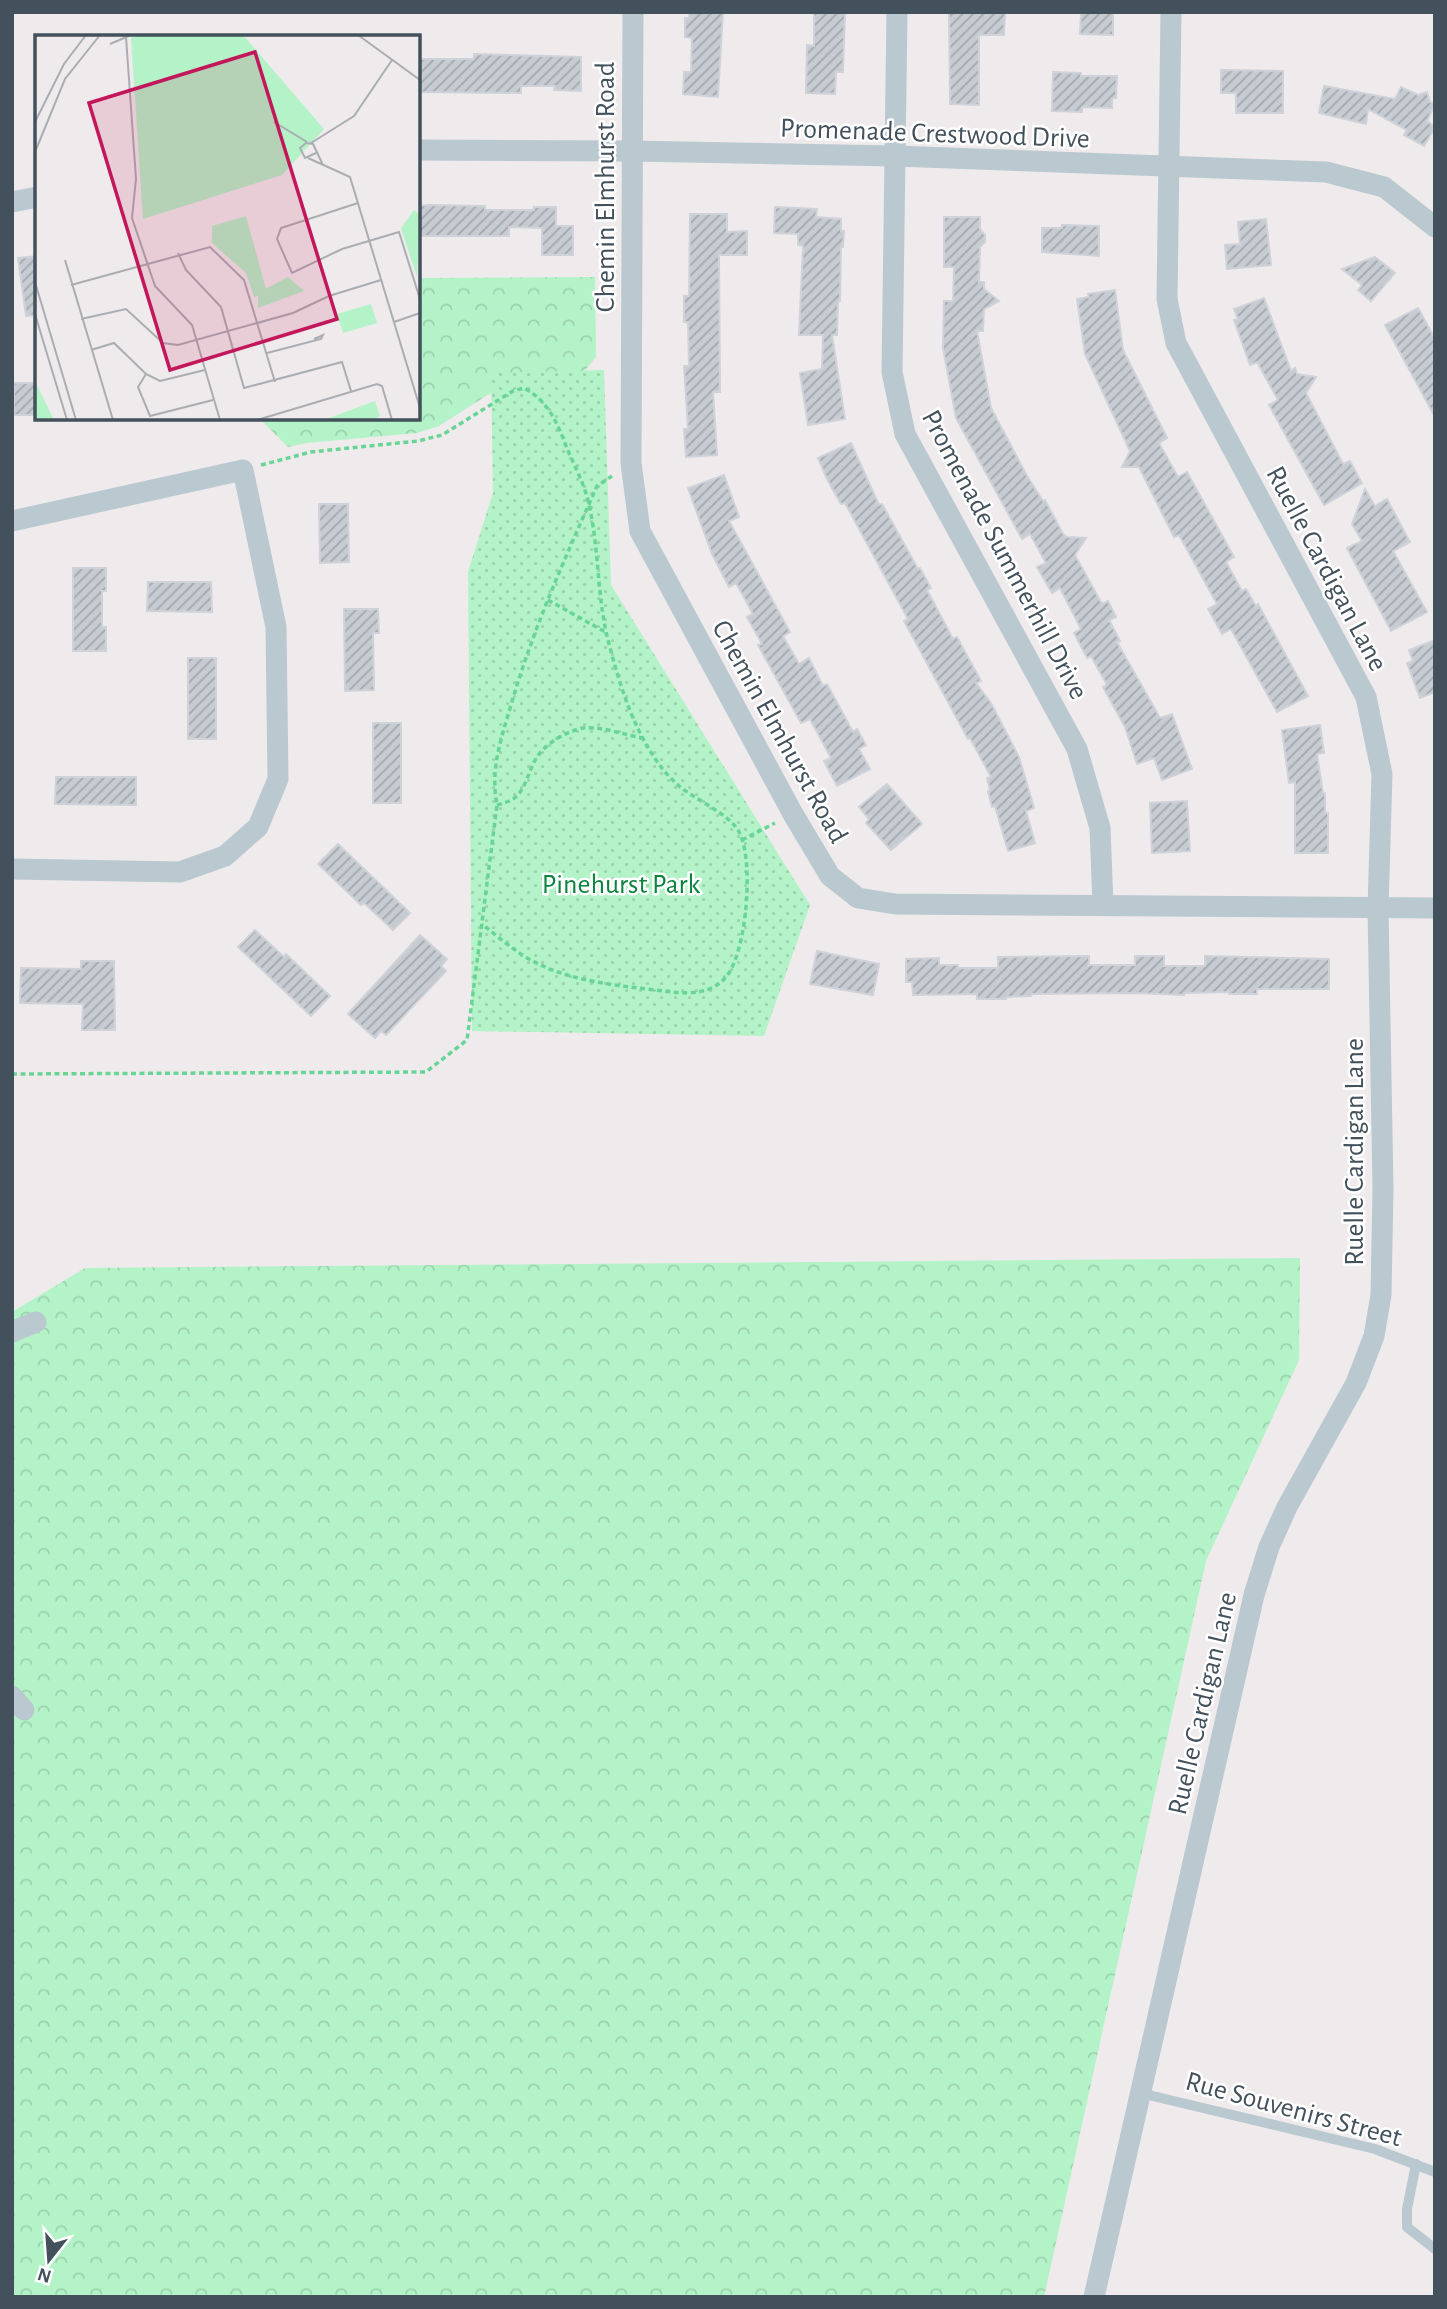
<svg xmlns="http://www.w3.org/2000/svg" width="1447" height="2309" font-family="'Alegreya Sans',sans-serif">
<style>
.forest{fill:url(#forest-crowns)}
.park{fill:url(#park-dots)}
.building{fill:url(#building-hatch);stroke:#cfd2d9;stroke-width:2}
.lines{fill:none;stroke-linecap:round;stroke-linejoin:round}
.path{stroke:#68d597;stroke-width:3.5;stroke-dasharray:5 3.5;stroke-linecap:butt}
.service{stroke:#bac8d0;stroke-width:10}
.minor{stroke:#bac8d0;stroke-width:21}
.labels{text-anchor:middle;stroke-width:5;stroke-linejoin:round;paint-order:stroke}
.street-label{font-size:28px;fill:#42515b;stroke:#fff}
.park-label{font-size:28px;fill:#0c833e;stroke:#fff}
.inset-road{fill:none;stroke:#aaadb2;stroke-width:2}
.view{fill:#c2185b;fill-opacity:0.15;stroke:#c2185b;stroke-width:3.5}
.inset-edge{fill:none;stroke:#42515b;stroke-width:3.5}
</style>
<defs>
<pattern id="forest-crowns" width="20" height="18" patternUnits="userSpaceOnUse" patternTransform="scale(1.75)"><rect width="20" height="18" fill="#b3f3c7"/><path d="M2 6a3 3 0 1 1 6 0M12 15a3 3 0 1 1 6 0" fill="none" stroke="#9bd2ad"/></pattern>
<pattern id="park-dots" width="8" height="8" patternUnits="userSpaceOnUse" patternTransform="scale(1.75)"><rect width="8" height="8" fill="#b3f3c7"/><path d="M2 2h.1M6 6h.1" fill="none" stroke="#9bd2ad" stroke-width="1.8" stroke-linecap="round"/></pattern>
<pattern id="building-hatch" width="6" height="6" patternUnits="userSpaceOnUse" patternTransform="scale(1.75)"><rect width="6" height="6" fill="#c7ccd2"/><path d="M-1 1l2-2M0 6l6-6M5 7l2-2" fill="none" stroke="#a3a8ad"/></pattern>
</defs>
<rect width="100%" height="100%" fill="#efebec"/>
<g class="forest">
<polygon points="595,277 596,357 563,397 508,382 439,426 417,433 306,443 288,447 259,418 418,418 418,278"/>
<polygon points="1300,1258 1299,1360 1206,1561 1044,2297 12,2297 12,1312 85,1268"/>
</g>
<polygon class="park" points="604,370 611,585 810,905 764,1036 472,1031 468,572 493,493 491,373"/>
<g class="building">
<polygon points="689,12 723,12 718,97 683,94 684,72 691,72 692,38 685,37 685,18 689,18"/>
<polygon points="814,12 845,12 843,72 836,72 835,94 806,93 807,45 814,46"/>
<polygon points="949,12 1005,12 1004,35 979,35 979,105 950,104"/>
<polygon points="1081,12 1113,12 1113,35 1080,34"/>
<polygon points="474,54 581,57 581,91 554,90 555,86 521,86 521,93 418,92 418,59 474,59"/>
<polygon points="1221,70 1283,71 1283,113 1236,113 1236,93 1221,93"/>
<polygon points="1053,72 1081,73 1081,76 1117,76 1116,98 1112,98 1112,108 1082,107 1082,112 1052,111"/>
<polygon points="1324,86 1395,99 1401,87 1418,95 1427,92 1430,102 1435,104 1427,121 1435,127 1424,146 1404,135 1407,130 1368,109 1366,124 1319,113"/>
<polygon points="429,205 485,206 485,210 534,210 534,207 556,207 556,226 573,226 573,255 542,255 542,228 509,227 509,236 418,236 418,206"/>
<polygon points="775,207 817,209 816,217 841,219 841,231 844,231 843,247 841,247 840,301 838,301 837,335 832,335 845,419 808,425 800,373 822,369 823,335 799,335 803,246 798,245 798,234 774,233"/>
<polygon points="690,214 727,214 727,232 747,231 747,255 719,255 720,392 713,392 717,455 686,457 684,429 688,429 684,366 689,366 688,322 684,322 684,296 689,296"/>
<polygon points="944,217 980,217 980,229 985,235 985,242 980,247 979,282 984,282 984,289 999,301 984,309 983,331 977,331 991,408 1027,476 1043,501 1045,500 1062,532 1066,537 1086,538 1075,555 1102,604 1108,601 1116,617 1109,620 1120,641 1117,642 1160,718 1172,714 1192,769 1162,780 1154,758 1137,764 1125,727 1103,687 1107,685 1091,656 1087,658 1074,633 1081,629 1060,588 1052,593 1037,567 1046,563 1030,534 1022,539 956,418 943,348 944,301 953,301 954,267 944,267"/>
<polygon points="1266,219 1271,265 1227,269 1225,245 1240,244 1238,222"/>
<polygon points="1062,225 1099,226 1099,256 1042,252 1042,228 1062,228"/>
<polygon points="37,256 37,315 26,316 18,258"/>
<polygon points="1375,257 1395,273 1371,301 1358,290 1362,285 1342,269"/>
<polygon points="1115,290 1123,350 1167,438 1159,443 1178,477 1187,472 1234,557 1226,562 1242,591 1246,589 1256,606 1258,604 1308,696 1277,712 1231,629 1222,634 1208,609 1217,604 1179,535 1174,537 1139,467 1122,467 1130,451 1085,354 1077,299 1089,297 1088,294"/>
<polygon points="1264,298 1291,371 1295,368 1297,374 1316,377 1306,393 1343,464 1350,461 1362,483 1324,505 1269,405 1278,400 1257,362 1250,365 1234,320 1238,319 1234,309"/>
<polygon points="1418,308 1435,339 1435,417 1385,325"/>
<rect x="14" y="383" width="23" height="32"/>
<polygon points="851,443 879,505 882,504 918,569 920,568 931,588 927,590 953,639 957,637 981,681 976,683 991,703 1019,757 1034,808 1026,811 1035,843 1008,851 995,806 992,807 988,791 990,790 987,778 991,777 970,738 968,739 904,621 908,619 845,503 841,504 827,479 818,458"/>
<polygon points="724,475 739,517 729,521 790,632 783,636 799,664 809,658 823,686 827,684 853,732 857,729 866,745 859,749 870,769 837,786 824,761 831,758 810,719 801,723 758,645 762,644 747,617 753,614 736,583 729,587 712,554 688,488"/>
<polygon points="1365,489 1375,506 1387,499 1410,542 1393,551 1427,612 1391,631 1347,548 1362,541 1352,524"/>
<polygon points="319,504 348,504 349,562 320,563"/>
<polygon points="73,568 106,568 106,591 102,591 102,627 106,627 106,651 73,651"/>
<polygon points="148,582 211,582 212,612 147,611"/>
<polygon points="344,609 378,609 379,633 373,633 374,690 345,691"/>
<polygon points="1435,640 1435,692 1420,698 1407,663 1413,661 1409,650"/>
<rect x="188" y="658" width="28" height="81"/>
<rect x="373" y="723" width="28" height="80"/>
<polygon points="1320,725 1324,753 1317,754 1323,793 1325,793 1325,813 1328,813 1328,853 1295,853 1295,782 1289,783 1282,730"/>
<polygon points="56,777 136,777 136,805 55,804"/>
<polygon points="887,784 922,824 891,850 866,823 869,819 859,807"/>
<polygon points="1187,801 1190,851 1152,853 1150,803"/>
<polygon points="338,844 410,913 393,930 364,903 361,905 318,864"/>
<polygon points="255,930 284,957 286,954 330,996 311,1016 238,947"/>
<polygon points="420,935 447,959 441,966 446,971 386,1035 381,1031 375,1038 348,1014"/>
<polygon points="817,951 879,964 873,995 810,984"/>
<polygon points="1089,956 1089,965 1135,965 1135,956 1164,956 1164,966 1205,966 1205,956 1329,959 1329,989 1257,989 1257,994 1229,994 1229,992 1184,993 1184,995 1135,993 1031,994 1031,996 1006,997 1006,999 977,999 977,994 913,995 912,982 906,982 906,959 939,958 939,965 958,965 958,968 998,968 998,957"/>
<polygon points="81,961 114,961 115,1030 82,1030 83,1004 20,1003 21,968 81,969"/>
</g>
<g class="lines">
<g class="path">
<path d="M261 465 311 452 418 441 442 435 513 391 524 388C548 401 557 422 566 446 574 465 585 485 589 505 599 548 597 593 607 636 620 687 638 750 679 786 696 800 727 813 738 830 755 857 747 955 725 978 712 993 691 994 672 992 624 986 571 983 529 959 512 949 497 936 482 924"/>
<polyline points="548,600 607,633"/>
<path d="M497 805C504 803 512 801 517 796 527 785 529 769 537 757 546 743 567 731 583 728 602 726 624 735 643 738"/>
<polyline points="742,840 775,823"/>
<path d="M12 1074 426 1072 467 1040 497 805C490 769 501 739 511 705 533 629 565 558 597 486L612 476"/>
</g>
<g class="service">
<polyline points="1140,2093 1375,2149 1435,2172"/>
<polyline points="1416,2164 1407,2209 1407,2227 1435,2249"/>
</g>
<g class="minor">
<polyline points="633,12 631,463 640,531 793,814 830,876 858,898 895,904 1435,908"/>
<polyline points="897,12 892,372 905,434 1077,749 1100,828 1103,905"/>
<polyline points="418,150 631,151 895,156 1326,172 1384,187 1435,227"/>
<polyline points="12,202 37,197"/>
<polyline points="12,521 243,470 276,627 278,779 258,827 225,856 180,872 12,869"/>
<polyline points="12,1332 36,1322"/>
<polyline points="12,1696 24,1710"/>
<polyline points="1094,2297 1254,1595 1269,1547 1287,1507 1356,1383 1374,1336 1381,1295 1383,1189 1378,908 1382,774 1366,697 1176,343 1167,299 1171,12"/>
</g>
</g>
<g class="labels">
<g class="street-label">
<text transform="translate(935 132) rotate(2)" y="10">Promenade Crestwood Drive</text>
<text transform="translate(604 187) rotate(-90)" y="10">Chemin Elmhurst Road</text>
<text transform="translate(1006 554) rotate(62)" y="10">Promenade Summerhill Drive</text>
<text transform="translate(1328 568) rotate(62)" y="10">Ruelle Cardigan Lane</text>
<text transform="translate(781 731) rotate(61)" y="10">Chemin Elmhurst Road</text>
<text transform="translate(1353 1152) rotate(-90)" y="10">Ruelle Cardigan Lane</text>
<text transform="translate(1201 1703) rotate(-77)" y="10">Ruelle Cardigan Lane</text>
<text transform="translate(1294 2108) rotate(15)" y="10">Rue Souvenirs Street</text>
</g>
<g class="park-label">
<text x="621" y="893">Pinehurst Park</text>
</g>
</g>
<g transform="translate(35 35)">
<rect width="385" height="385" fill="#efebec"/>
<path d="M102 0H208L289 94 247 140 108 184 96 3ZM379 175 385 179 382 242 366 193ZM253 242 269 256 223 273V258ZM0 346 19 385H0ZM340 366 345 381 338 385H289Z" fill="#b3f3c7"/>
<path d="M211 181 232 258 219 262 211 238 177 208V191Z" fill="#b3f3c7"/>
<path d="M336 269 342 288 308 298 302 279Z" fill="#b3f3c7"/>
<path class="inset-road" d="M323 0 385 45M91 2 101 144 97 183 120 251 157 290 185 385M75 9 96 0M0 87 29 29 51 0M239 87 272 107M276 108 319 81 357 25M0 117 30 44 65 0M281 118 270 123 265 113 271 108 278 109 288 130M273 123 315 142 385 373M323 168 246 193 242 204 257 238 307 214 364 197 385 264M143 218 151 235 186 272 209 353 307 327 316 356M30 225 78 385M0 247 41 385M36 250 175 212 209 245 240 347M0 279 32 385M46 284 91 274 128 308 143 310 258 278 294 261 346 245M359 287 385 278M56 315 79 308 111 339 125 346 170 335M232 318 286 304 288 300 279 304M111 339 103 352 115 381 178 365M222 385 342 349 347 351 357 385"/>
<path class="view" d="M220 17 302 284 135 335 54 68Z"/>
<rect width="385" height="385" class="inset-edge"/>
</g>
<rect width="1447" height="2309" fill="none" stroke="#42515b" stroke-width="28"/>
<g transform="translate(49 2260) rotate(197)" stroke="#ffffff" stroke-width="5" paint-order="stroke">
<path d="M0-5L12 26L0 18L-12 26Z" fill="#42515b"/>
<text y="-10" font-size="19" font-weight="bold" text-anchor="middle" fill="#42515b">N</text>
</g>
</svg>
